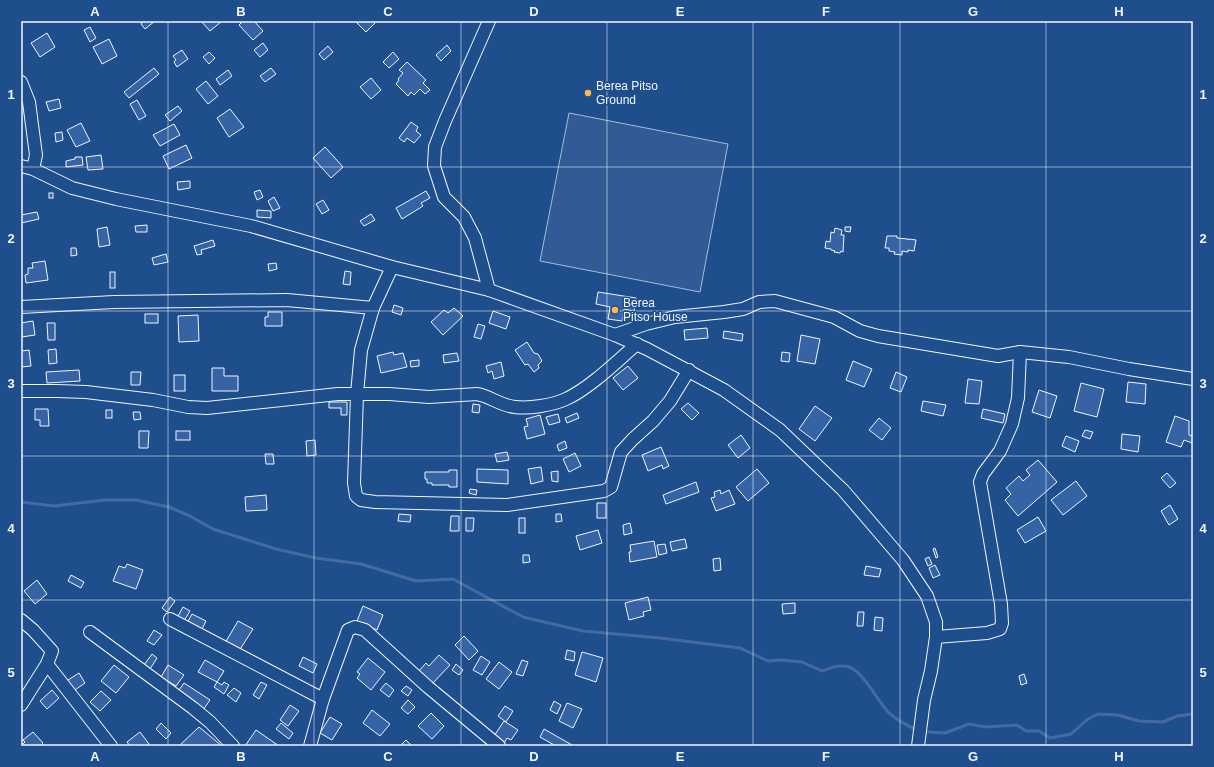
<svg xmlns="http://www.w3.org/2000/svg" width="1214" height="767" font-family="Helvetica,sans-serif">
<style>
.green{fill:#305b95;stroke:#a8bbd7}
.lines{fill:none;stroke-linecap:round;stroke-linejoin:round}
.stream{stroke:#446ba0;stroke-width:3}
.building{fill:#3563a3;stroke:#f2f6ff}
.minor-casing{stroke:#f2f6ff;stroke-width:14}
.minor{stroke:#1f4e8c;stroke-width:12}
.grid{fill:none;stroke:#f2f6ff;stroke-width:1;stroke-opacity:0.55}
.poi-dot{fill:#ffb74d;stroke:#1f4e8c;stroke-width:1.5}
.labels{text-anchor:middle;stroke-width:3;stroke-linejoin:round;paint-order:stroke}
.poi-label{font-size:12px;fill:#f2f6ff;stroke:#1f4e8c;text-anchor:start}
.neatline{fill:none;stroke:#f2f6ff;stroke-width:1.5}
.grid-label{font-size:13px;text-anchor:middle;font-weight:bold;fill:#f2f6ff}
</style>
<rect width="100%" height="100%" fill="#1f4e8c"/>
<polygon class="green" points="569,113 728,144 700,292 540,261"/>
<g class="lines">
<g class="stream">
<path d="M21 502 54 506 105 500H136L169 507 190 516 213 529 276 549 316 558 361 564 416 581 453 579 523 617 583 631 660 638 740 648 768 661 781 660 802 662 822 671C830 668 840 664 849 667 863 671 879 703 889 713 896 719 906 725 915 729"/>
<polyline points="928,732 945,733 969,724 985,727 1017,725 1026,731 1039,731 1050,738 1071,734 1088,719 1098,714 1118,715 1139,721 1163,722 1177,716 1193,714"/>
</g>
</g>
<g class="building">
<polygon points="143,21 155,21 145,29 141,24"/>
<polygon points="201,21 222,21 210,31"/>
<polygon points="243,21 254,21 263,31 253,40 239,25"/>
<polygon points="355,21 374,21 375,23 366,32"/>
<polygon points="90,27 96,38 90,42 84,30"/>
<polygon points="47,33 55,47 40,57 31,43"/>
<polygon points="109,39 117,56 102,64 93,47"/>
<polygon points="263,43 268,50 260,57 254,50"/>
<polygon points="447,45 451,51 441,61 436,55"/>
<polygon points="328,46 333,52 324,60 319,54"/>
<polygon points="182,50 188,59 177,67 174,62 176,60 173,56"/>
<polygon points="209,52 215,58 209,64 203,57"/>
<polygon points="393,52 399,59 389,68 383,62"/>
<polygon points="407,62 426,80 423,83 430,90 425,94 420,89 414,95 411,92 408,96 396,84 399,80 398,79 403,73 399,70"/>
<polygon points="154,68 159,74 129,98 124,92"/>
<polygon points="271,68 276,74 265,82 260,76"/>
<polygon points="228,70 232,76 220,85 216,79"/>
<polygon points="371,78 381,90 371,99 360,87"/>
<polygon points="206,81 218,96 208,104 196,89"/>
<polygon points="59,99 61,108 49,111 46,102"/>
<polygon points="137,100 146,116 139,120 130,104"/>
<polygon points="178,106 182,111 170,121 165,115"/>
<polygon points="230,109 244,127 229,137 217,118"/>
<polygon points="411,122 418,127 416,131 421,135 414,143 407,138 404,142 399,138"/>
<polygon points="81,123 90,141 76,147 67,130"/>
<polygon points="174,124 180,135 160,146 153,135"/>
<polygon points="62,132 63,140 56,142 55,133"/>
<polygon points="186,145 192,158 169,169 163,156"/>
<polygon points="325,147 343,167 331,178 313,158"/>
<polygon points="101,155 103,169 88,170 86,157"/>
<polygon points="75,157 82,157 83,165 66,167 66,161 75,159"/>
<polygon points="190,181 190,188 178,190 177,182"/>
<polygon points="260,190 263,197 257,200 254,192"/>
<polygon points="426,191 430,198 421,203 423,206 402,219 396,208"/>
<rect x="49" y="193" width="4" height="5"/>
<polygon points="274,197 280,208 273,211 268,201"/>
<polygon points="323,200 329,210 322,214 316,204"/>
<polygon points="257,210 271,211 271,218 257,217"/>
<polygon points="37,212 39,219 21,223 21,215"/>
<polygon points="371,214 375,220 364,226 360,221"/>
<polygon points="147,225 147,232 136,232 135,226"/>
<polygon points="107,227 110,245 99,247 97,229"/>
<polygon points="845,227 851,227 850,232 845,231"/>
<polygon points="835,228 842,230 841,235 844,235 843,252 841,251 840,253 834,252 835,251 831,250 831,249 825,248 826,241 830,242 831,232 834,233"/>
<polygon points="887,236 897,236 897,238 908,239 908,240 909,239 916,240 914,251 908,250 908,252 902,251 902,255 894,254 895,252 889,251 889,248 885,248"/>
<polygon points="213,240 215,246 201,250 202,254 197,255 194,246"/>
<polygon points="71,248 76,248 77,255 71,256"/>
<polygon points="166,254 168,262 154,265 152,258"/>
<polygon points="45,261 48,280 26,283 25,275 28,274 28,268 33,268 32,263"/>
<polygon points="276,263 277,269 269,271 268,264"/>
<polygon points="345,271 351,272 350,285 343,284"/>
<rect x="110" y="272" width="5" height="16"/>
<polygon points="598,292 636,298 634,311 624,309 622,321 608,319 610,307 596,304"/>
<polygon points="394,305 403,308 401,315 392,312"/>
<polygon points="454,308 463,316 443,335 431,322 444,310 448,313"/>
<polygon points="493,311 510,317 506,329 489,323"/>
<polygon points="268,312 282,312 282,326 265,326 265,317 268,317"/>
<rect x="145" y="314" width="13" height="9"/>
<polygon points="198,315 199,341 179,342 178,316"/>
<polygon points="33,321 35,335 22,337 21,323"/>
<polygon points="47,323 55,323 55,340 48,340"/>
<polygon points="478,324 485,326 481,339 474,337"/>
<polygon points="707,328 708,338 685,340 684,330"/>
<polygon points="724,331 743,334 742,341 723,338"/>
<polygon points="801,335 820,339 815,364 797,361"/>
<polygon points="527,342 534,353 538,354 542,361 538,365 539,368 534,372 528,364 525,365 515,350"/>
<polygon points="56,349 57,363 49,364 48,350"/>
<polygon points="29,350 31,366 21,367 21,351"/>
<polygon points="393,352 394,355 403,353 407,367 381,373 377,356"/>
<polygon points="782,352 790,353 789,362 781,361"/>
<polygon points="457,353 459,361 444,363 443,355"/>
<polygon points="419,360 419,366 411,367 410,361"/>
<polygon points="853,361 872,369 864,387 846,380"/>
<polygon points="501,362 504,376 494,379 492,371 488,373 486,366"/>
<polygon points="628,366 638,378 623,390 613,378"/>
<polygon points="212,368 224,368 224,376 238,376 238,391 212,391"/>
<polygon points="79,370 80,381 47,383 46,372"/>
<polygon points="131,372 141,372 140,385 131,385"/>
<polygon points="896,372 907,377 901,392 890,388"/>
<rect x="174" y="375" width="11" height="16"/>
<polygon points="968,379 982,381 979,404 965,403"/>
<polygon points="1128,382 1146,384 1145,404 1126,402"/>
<polygon points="1081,383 1104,389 1097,417 1074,411"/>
<polygon points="1039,390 1057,396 1050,418 1032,412"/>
<polygon points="923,401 946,405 943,416 921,411"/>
<polygon points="329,402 347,402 347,415 341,415 341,408 329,408"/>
<polygon points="688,403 699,413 692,420 681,409"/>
<polygon points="473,404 480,405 479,413 472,412"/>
<polygon points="815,406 832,418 815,441 799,429"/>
<polygon points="35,409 48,409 49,426 40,426 40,420 35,420"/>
<polygon points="983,409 1005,414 1003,423 981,418"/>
<rect x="106" y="410" width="6" height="8"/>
<polygon points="133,412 140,412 141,419 134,420"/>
<polygon points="577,413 579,418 567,423 565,418"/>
<polygon points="558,414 560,422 549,425 546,417"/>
<polygon points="540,415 545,434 527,439 524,427 528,426 526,419"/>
<polygon points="1175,416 1189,421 1189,435 1193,436 1192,443 1184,440 1181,447 1166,442"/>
<polygon points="879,418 891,428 882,440 869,430"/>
<polygon points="1085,430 1093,432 1090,439 1082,436"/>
<polygon points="139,431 149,431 148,448 139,448"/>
<rect x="176" y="431" width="14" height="9"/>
<polygon points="1122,434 1140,436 1138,452 1121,449"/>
<polygon points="741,435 750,448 738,458 728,445"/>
<polygon points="1066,436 1079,441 1075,452 1062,446"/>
<polygon points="315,440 316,455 307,456 306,441"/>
<polygon points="565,441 567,448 559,451 557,445"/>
<polygon points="661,447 669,466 663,469 662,465 648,471 642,455"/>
<polygon points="507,452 509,460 497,462 495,454"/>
<polygon points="575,453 581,466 569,472 563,459"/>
<polygon points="265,454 273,454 274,464 266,464"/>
<polygon points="1038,460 1057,482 1018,516 1005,500 1011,494 1006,488 1019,476 1023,481 1030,475 1026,470"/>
<polygon points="541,467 543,481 531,484 528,469"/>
<polygon points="477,469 508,470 508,484 477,482"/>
<polygon points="757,469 769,483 748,501 736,487"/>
<polygon points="449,470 457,470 457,487 449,487 449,485 432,485 432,483 427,483 427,479 425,479 425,472 449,472"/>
<polygon points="558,471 558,482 552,481 551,472"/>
<polygon points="1167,473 1176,483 1170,488 1161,478"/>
<polygon points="1076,481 1087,496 1063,515 1051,500"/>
<polygon points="696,482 699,492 666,504 663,495"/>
<polygon points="470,489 477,490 476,495 469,493"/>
<polygon points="720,490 721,494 729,490 735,504 716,511 711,498 715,497 714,492"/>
<polygon points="266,495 267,510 246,511 245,497"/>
<rect x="597" y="503" width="9" height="15"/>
<polygon points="1170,505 1178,519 1169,525 1161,511"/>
<polygon points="399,514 411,515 410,522 398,521"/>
<polygon points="556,514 561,514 562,521 556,522"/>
<polygon points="451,516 459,516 459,531 450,531"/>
<polygon points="1038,517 1046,531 1025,543 1017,530"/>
<polygon points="466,518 474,518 473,531 466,531"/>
<rect x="519" y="518" width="6" height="15"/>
<polygon points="630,523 632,533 624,535 623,525"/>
<polygon points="598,530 602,543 580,550 576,536"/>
<polygon points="685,539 687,548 672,551 670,542"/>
<polygon points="654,541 657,557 630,562 629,552 631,552 630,545"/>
<polygon points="665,544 667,553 659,555 657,545"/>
<polygon points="935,548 938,557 936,558 933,549"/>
<polygon points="523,555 529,555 530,562 523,563"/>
<polygon points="929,557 932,564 928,566 925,559"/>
<polygon points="720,558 721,570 714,571 713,559"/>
<polygon points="127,564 143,570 136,589 113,581 119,566 125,568"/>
<polygon points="935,565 940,575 933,578 929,568"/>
<polygon points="866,566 881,569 879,577 864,575"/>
<polygon points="71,575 84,582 81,588 68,581"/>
<polygon points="37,580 47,594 35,604 24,591"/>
<polygon points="170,597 175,601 167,612 162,608"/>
<polygon points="648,597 651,610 643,612 644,616 629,620 625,603"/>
<polygon points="795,603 795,613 783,614 782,604"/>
<polygon points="363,606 383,615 377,630 357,621"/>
<polygon points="183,607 190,611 184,621 177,618"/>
<polygon points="858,612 864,612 863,626 857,626"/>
<polygon points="192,614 206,621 200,633 186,625"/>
<polygon points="875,617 883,618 882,631 874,630"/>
<polygon points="238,621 253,629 239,651 225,643"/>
<polygon points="154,630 162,635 154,645 147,641"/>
<polygon points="464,636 478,651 469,660 455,645"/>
<polygon points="567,650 575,652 574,661 565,659"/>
<polygon points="582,652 603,658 596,682 575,675"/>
<polygon points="152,654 157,658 150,669 144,665"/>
<polygon points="439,655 450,665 432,684 418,672 426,663 429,666"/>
<polygon points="481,656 490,662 482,675 473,670"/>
<polygon points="303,657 317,664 313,673 299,666"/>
<polygon points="368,658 385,672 371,690 357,678 360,674 357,672"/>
<polygon points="205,660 224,671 217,682 198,672"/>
<polygon points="522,660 528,662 523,676 516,674"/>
<polygon points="499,662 512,672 499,689 486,679"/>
<polygon points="456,664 463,670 459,675 452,670"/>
<polygon points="114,665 129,677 116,693 101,681"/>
<polygon points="168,665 184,675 176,686 161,677"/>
<polygon points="79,673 85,683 72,692 65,682"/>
<polygon points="1024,674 1027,683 1021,685 1019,676"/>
<polygon points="217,682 222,685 224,682 229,685 224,694 214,687"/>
<polygon points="261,682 267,685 259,699 253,695"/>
<polygon points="184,683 210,700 203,710 177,693"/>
<polygon points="386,683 394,690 389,697 380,690"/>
<polygon points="406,686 412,690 408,696 401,691"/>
<polygon points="234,688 241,693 236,702 227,695"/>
<polygon points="52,690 59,698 47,709 40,701"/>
<polygon points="101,691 111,700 100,711 90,702"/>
<polygon points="408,700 415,707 408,714 401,708"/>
<polygon points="554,701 561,705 557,714 550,710"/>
<polygon points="567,703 582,709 573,728 559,721"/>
<polygon points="290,705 299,711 288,726 280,720"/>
<polygon points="505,706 513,711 506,722 498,716"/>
<polygon points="372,710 390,724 380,736 363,723"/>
<polygon points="431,713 444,726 432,739 418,726"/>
<polygon points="330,717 342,724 332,740 320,733"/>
<polygon points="504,721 518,730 511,740 507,738 504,743 494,736"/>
<polygon points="161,723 171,733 166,739 156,729"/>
<polygon points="281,723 293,733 289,739 276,729"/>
<polygon points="199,727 222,746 179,746"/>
<polygon points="544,729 572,745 572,746 556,746 540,737"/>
<polygon points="256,730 279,746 245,746"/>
<polygon points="33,732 43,743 40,746 21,746 25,742 23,740"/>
<polygon points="140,732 149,744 147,746 130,746 127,742"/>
<polygon points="406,740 412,746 400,746"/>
</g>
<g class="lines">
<defs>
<g id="minor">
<polyline points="21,82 29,102 36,155 33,169"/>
<polyline points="21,166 33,169 72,188 116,199 251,226 392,267 489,290 615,335 647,349 724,390 780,430 843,490 903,560 927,596 936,622 936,637 931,671 924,700 918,746"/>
<polyline points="392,267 373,308 361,350 357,394 354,483 356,496 361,500 375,502 507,505 604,491 611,487 621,452 633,439 653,421 670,401 689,370"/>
<polyline points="489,290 475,238 464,217 444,197 434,166 435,147 445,121 489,21"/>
<polyline points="21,307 114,302 287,300 373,308"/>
<polyline points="615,335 646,324 675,317 724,312 743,309 759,302 775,301 834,317 860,331 878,336 998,356 1020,352 1069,357 1129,369 1193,379"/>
<path d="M21 391H57L86 392 153 400 188 407 207 408 338 394H389L429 397 477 394C490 396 501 406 515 407 529 409 553 405 566 399 590 388 617 361 637 344"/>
<polyline points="170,619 323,699"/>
<polyline points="21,620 33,630 52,651 47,664 21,705"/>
<polyline points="90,632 193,708 210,722 233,746"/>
<polyline points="936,637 987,633 1000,629 1002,623 1001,604 980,482 983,474 1000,451 1012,424 1018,398 1020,352"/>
<polyline points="47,664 111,746"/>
<polyline points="310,746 323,699 348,630 355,627 365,630 428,687 499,746"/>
</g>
</defs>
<use href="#minor" class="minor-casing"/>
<use href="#minor" class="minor"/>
</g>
<path class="grid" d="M168 21V746M314 21V746M461 21V746M607 21V746M753 21V746M900 21V746M1046 21V746M21 167H1193M21 311H1193M21 456H1193M21 600H1193"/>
<g class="poi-dot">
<circle cx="588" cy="93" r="4"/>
<circle cx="615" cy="310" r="4"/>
</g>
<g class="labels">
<g class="poi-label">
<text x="596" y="90">Berea Pitso<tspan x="596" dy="14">Ground</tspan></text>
<text x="623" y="307">Berea<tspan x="623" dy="14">Pitso House</tspan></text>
</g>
</g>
<rect width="1214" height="767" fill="none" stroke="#1f4e8c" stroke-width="44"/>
<rect x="22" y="22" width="1170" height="723" class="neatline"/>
<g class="grid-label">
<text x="95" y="16">A</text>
<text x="241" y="16">B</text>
<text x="388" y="16">C</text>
<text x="534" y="16">D</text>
<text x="680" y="16">E</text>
<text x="826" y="16">F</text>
<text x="973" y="16">G</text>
<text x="1119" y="16">H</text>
<text x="11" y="99">1</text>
<text x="1203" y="99">1</text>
<text x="11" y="243">2</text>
<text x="1203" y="243">2</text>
<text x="11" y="388">3</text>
<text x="1203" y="388">3</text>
<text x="11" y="533">4</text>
<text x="1203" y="533">4</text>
<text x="11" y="677">5</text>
<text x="1203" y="677">5</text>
<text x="95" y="761">A</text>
<text x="241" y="761">B</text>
<text x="388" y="761">C</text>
<text x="534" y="761">D</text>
<text x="680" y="761">E</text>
<text x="826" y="761">F</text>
<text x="973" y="761">G</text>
<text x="1119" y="761">H</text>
</g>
</svg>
